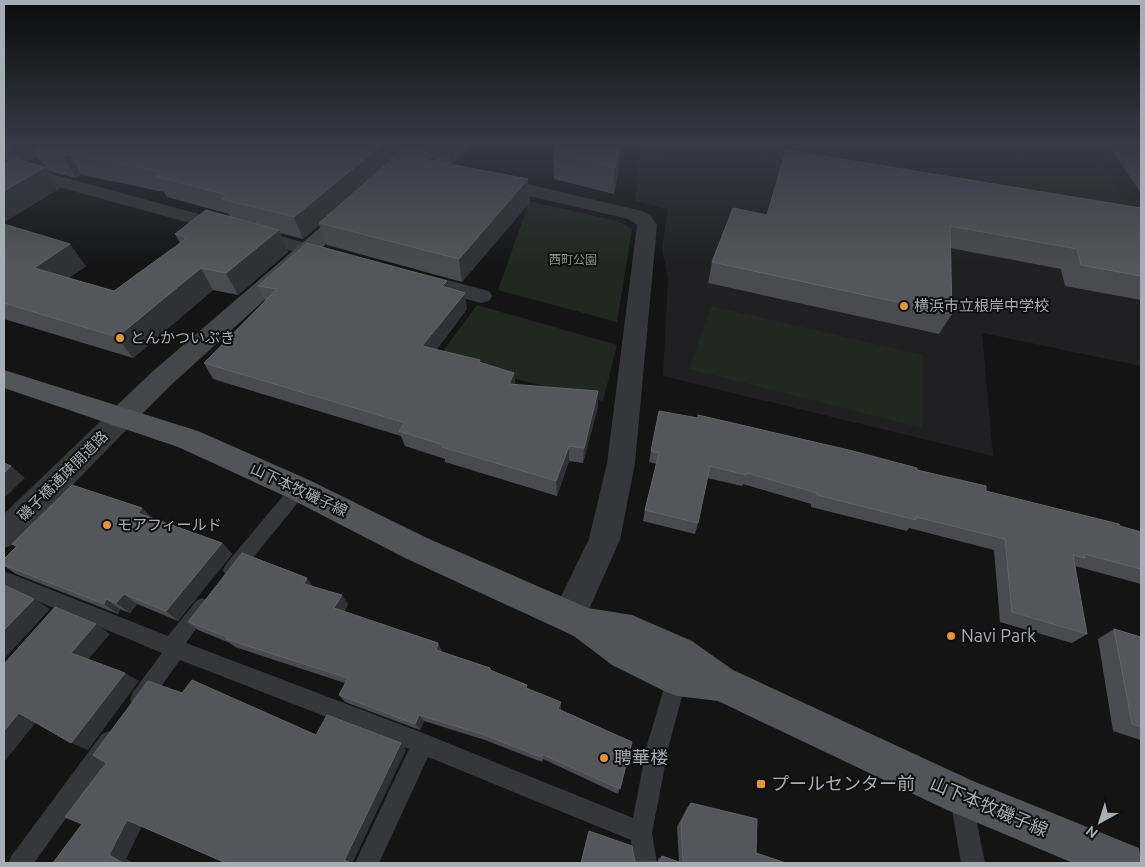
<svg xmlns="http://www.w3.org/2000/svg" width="1145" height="867" font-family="Ubuntu,'Noto Sans JP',sans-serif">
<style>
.built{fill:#202022}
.green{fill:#202820}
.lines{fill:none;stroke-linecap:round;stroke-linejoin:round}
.lane{fill:#35373a;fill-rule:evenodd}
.street{fill:#35373a;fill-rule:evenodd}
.secondary{fill:#43464a;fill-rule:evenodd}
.primary{fill:#515459;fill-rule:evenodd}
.wall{fill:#4a4b50;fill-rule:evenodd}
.shaded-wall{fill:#303134}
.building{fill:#54565b;stroke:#616469}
.poi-dot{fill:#e5933c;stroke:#0f0f10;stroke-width:2}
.labels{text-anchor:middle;stroke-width:4;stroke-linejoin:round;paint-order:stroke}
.far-park-label{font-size:12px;fill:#819e7f;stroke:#0f0f10}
.poi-label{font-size:15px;fill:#a6adb5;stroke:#0f0f10;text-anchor:start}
.street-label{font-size:15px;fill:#a6adb5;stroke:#0f0f10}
.near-poi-label{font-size:18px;fill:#a6adb5;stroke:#0f0f10;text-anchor:start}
.near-street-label{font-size:18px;fill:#a6adb5;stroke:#0f0f10}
</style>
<rect width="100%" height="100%" fill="#141415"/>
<polygon class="built" points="641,144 1141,144 1141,366 982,333 993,456 663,376 668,279 662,248 668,209 635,201"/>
<g class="green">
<polygon points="664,144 1091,144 1136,218 1129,225 745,164 739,180 711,176 663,160"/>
<polygon points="524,200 617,221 632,229 617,322 498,290 528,205"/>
<polygon points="477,305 617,345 603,401 437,359"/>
<polygon points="711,306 923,355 922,428 689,369"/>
</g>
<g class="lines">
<g class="lane">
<polygon points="299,482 305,484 307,489 305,494 238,576 232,578 226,576 223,570 226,564 293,484"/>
<polygon points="4,571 168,636 196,601 202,598 208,601 211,607 186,643 423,733 633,818 647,745 667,678 670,671 677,668 684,671 687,678 669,745 652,833 657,863 633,863 631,840 428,757 379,863 355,863 409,749 180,660 147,706 140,709 133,706 130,699 133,692 162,653 4,587"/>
<polygon points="109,731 116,734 119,741 116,748 34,863 8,863 12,855 102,734"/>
<polygon points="961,787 969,790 972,798 985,863 961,863 950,798 953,790"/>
</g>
<g class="street">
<polygon points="317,144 349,144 436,163 439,167 436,171 430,172 320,148"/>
<polygon points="4,161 339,252 343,256 339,260 332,262 325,260 4,172"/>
<polygon points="493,176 642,211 650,215 657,225 635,463 620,540 581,627 569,631 557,627 552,615 589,539 607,463 637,225 628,219 486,186 484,182 486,178"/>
<polygon points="413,271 489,291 492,296 489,301 481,303 405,283 402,278 405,273"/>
<polygon points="121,408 131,411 134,418 131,425 15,544 4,548 4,514 111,411"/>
</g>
<polygon class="secondary" points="351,205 358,207 361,211 358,215 170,386 131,425 121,428 111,425 108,418 111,411 152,372 344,207"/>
<polygon class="primary" points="4,370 198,431 309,480 427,538 588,608 632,615 692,641 733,670 973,781 1139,848 1141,863 1073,863 947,810 718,701 677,696 664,691 612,665 574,636 405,558 289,498 178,447 4,388"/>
</g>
<g class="wall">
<path d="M4 144H327L333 145 335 144H472L451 165 530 202 462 282 327 245 319 225 303 239 280 233 288 252 238 295 213 290 133 358 4 319V224L86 266 68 278 114 291 180 243 175 234 230 217 229 214 167 197 164 192 82 175 76 178 48 171 60 188 4 222V164L10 161 4 160ZM384 150 398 154 387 163ZM37 156 45 167 27 162Z"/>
<polygon points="623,144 614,194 554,179 553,153"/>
<polygon points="1114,144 1141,144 1141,193 1111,149"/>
<polygon points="1141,208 1141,300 1065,286 1061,269 950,248 952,314 939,334 708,283 712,262 767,215"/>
<polygon points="258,286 449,288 467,309 436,350 480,363 515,384 598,406 583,463 569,461 557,496 445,462 445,459 405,446 401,436 213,379 204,363 265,301"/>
<polygon points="651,451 917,470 986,491 1141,532 1141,584 1075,566 1087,634 1072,643 1000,622 994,550 909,528 907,531 811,507 811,504 743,484 742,486 707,478 698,523 695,534 643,521 645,510 657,464 649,462"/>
<polygon points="142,508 152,518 222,543 232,554 178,621 137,604 130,613 120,609 118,614 16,574 4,566 4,559 16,547 12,544"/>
<polygon points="313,587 348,604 344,612 438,643 442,652 490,668 491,671 528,689 561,708 561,710 632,742 618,794 543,759 542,762 485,740 424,721 420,730 345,702 339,695 345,683 235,647 230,643 198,630 188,622"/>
<polygon points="1114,629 1141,637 1141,740 1113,731 1098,639"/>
<polygon points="691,803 756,853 786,863 581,863 658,862 658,859 662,856 679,862 677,827 687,808"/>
</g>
<g class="shaded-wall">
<polygon points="10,144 59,144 33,150 37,156 24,164"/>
<polygon points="383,144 388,165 319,223 319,225 303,239 294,217"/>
<polygon points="447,144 472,144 450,165"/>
<polygon points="620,144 623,144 614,194 615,168"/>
<polygon points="69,154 82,175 76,178 63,157"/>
<polygon points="434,155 438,177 428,160"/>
<polygon points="45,167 60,188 4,222 4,191"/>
<polygon points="528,179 530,202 462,282 459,259"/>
<polygon points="279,230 288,252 238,295 226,273"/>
<polygon points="70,244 86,266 52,290 34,268"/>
<polygon points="201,268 213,290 133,358 117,337"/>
<polygon points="447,281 450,296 442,286"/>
<polygon points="465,293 467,309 426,362 422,346"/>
<polygon points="514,373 516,388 509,384"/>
<polygon points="598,391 598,406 583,463 584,448"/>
<polygon points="569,446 569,461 557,496 556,481"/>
<polygon points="11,466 25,478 4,498 4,473"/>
<polygon points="142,508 153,520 138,513"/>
<polygon points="222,543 232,554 178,621 166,611"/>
<polygon points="307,578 314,588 304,584"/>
<polygon points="124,594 137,604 130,613 116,603"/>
<polygon points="342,595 348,604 340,617 334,608"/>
<polygon points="34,599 50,609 4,659 4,630"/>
<polygon points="106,599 120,609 118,614 104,604"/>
<polygon points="96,624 110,634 86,662 71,653"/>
<polygon points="438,643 442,651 439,657 436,650"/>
<polygon points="125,673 139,681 88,750 71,743"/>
<polygon points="561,702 561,708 559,716 558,709"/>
<polygon points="19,713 37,721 4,762 4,731"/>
<polygon points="419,715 424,721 420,730 415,724"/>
<polygon points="401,743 406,750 353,862 354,863 348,863 345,861 345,859"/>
<polygon points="127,820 143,824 126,859 134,863 123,863 109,855"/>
</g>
<g class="building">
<polygon points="43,144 327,144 333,145 335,144 383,144 294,217 221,199 227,195 155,176 161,172 69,154 63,157 33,150"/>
<polygon points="556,144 620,144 615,168 553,153"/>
<polygon points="1135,144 1141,144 1141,152"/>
<polygon points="405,148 434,155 428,160 528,179 459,259 319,223"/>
<polygon points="786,150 1141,208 1141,276 1081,265 1077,249 950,226 952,314 712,262 733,208 767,215"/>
<polygon points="14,159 45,167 4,191 4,164"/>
<polygon points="206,210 279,230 226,273 201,268 117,337 4,303 4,224 70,244 34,268 114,291 187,238 175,234"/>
<polygon points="307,243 447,281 442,286 465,293 422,346 480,360 479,362 514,373 509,384 598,391 584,448 569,446 556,481 442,447 443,445 399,431 405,423 204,363 277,289 258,286"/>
<polygon points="659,411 698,418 698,415 853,451 917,468 917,470 986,486 986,491 1119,524 1120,526 1141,532 1141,569 1084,554 1085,558 1073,555 1087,634 1012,612 1005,539 916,517 916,520 817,495 817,493 747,473 746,475 710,466 698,523 645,510 659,453 651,451"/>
<polygon points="4,463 11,466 4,473"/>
<polygon points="72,485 142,508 138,513 222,543 166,611 124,594 116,603 106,599 104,604 4,565 4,559 17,546 12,544"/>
<polygon points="242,553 307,578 304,584 342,595 334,608 438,643 436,650 490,668 490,670 527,685 526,688 561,702 558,709 632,742 620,789 542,754 541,757 482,734 419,715 415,724 339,695 348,678 226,639 227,637 188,622"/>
<polygon points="4,585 34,599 4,630"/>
<polygon points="55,607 96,624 71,653 125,673 71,743 19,713 4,731 4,664"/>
<polygon points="1114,629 1141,637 1141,727 1132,724"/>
<polygon points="192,680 316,735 327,715 401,743 345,859 345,861 349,862 348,863 226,863 127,820 109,855 123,863 53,863 82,824 65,817 106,763 93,755 148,681 182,693"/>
<polygon points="691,803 757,819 756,853 786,863 683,863 681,823"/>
<polygon points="589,831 632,846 635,862 660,862 662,856 682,863 581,863"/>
</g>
<linearGradient id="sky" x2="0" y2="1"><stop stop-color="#0b0b0c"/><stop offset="0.54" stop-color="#343a46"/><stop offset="1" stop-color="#343a46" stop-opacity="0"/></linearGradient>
<rect width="1145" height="265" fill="url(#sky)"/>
<g class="poi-dot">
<circle cx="904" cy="306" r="5"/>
<circle cx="120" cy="338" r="5"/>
<circle cx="107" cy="525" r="5"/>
<circle cx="951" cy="636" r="5"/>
<circle cx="604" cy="758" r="5"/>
<rect x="756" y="779" width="10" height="10" rx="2.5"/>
</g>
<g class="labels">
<g class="far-park-label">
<text x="573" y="264">西町公園</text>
</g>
<g class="poi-label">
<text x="914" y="311">横浜市立根岸中学校</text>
<text x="130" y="343">とんかついぶき</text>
<text x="117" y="530">モアフィールド</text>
</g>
<g class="street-label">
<text transform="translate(63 476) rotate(-45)" y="5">磯子橋通疎開道路</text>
<text transform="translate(299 490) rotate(25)" y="5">山下本牧磯子線</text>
</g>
<g class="near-poi-label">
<text x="961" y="642">Navi Park</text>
<text x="614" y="764">聘華楼</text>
<text x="771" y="790">プールセンター前</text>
</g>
<g class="near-street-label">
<text transform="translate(989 807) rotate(23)" y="6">山下本牧磯子線</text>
</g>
</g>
<rect width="1145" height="867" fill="none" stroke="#a6adb5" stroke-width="10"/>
<g transform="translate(1100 822) rotate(219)" stroke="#0f0f10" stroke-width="4" paint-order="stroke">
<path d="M0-4L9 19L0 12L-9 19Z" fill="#a6adb5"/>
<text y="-8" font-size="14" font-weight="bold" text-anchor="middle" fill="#a6adb5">N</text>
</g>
</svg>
